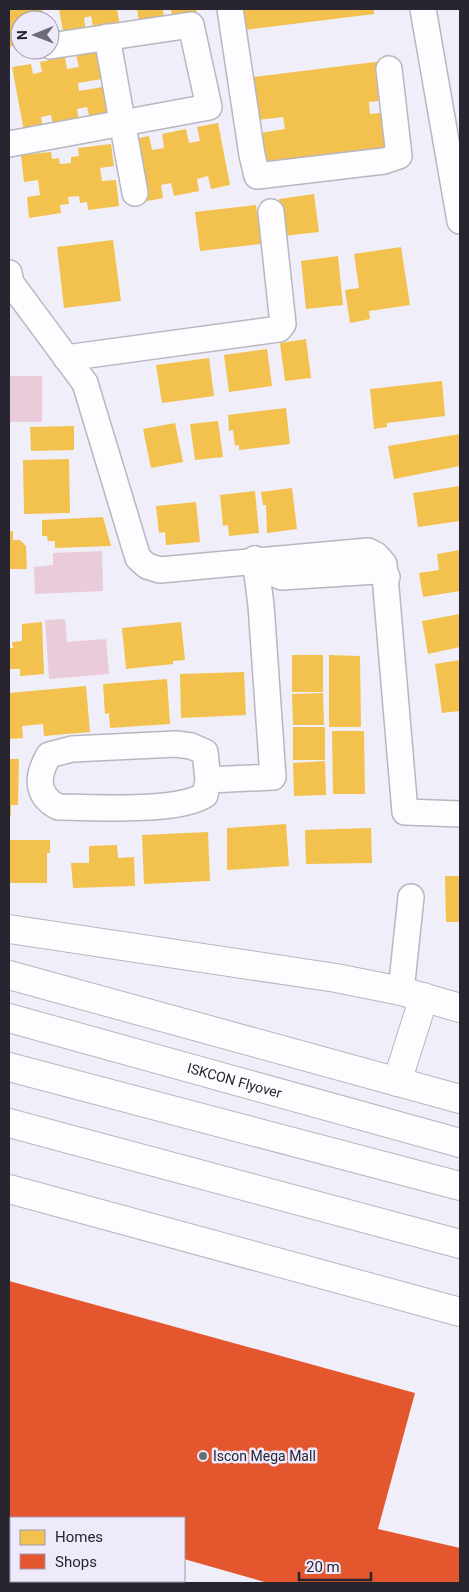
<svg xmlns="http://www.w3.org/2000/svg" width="469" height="1592" font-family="Roboto,sans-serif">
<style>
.green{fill:#e9cbd9}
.homes{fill:#f2c14e}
.shops{fill:#e4572e}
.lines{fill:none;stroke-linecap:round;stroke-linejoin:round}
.street-casing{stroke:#b9b6c0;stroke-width:28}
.secondary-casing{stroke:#b9b6c0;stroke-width:30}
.primary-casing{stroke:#b9b6c0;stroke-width:30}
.highway-casing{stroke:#b9b6c0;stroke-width:30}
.street{stroke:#fdfcfe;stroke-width:25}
.secondary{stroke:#fdfcfe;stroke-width:28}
.primary{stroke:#fdfcfe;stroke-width:28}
.highway{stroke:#fdfcfe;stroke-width:28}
.poi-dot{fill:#6e6b77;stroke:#eeeafc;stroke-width:2}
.labels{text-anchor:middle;stroke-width:5;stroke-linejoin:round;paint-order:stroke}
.street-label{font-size:14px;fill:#282531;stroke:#eeeafc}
.poi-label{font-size:14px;fill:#282531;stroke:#eeeafc;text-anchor:start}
</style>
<rect width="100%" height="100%" fill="#f0eef8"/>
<g class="green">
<rect x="9" y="376" width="33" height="46"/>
<polygon points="102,551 103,591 35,594 34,567 53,565 53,553"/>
<polygon points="65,619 67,642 106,639 109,674 49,679 45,620"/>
</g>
<g class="homes">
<polygon points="9,9 42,9 44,20 20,20 20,30 12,31 15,45 9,47"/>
<polygon points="59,9 117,9 120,26 94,31 91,16 84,18 86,32 64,37"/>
<polygon points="137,9 163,9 164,18 139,22"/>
<polygon points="171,9 196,9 197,14 172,17"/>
<polygon points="241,9 374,9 374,14 244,30"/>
<polygon points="97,51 102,79 78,83 79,91 103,87 109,116 90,119 87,107 77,109 79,121 53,126 51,115 41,117 43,128 24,131 12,67 31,64 33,74 42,72 40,62 65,57 67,69 79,67 76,55"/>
<polygon points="383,61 387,100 369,102 370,114 389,112 394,155 264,171 260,133 285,129 283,117 258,120 253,77"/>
<polygon points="218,123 230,185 211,189 208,176 197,179 199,191 174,196 171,183 161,185 163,198 142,202 130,140 149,136 152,150 164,148 162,134 186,129 189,143 200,141 197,127"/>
<polygon points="111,144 114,166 100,168 102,181 116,180 119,206 88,210 87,202 80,203 79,196 68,197 69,204 60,205 61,213 29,218 27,197 40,195 38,180 24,182 21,155 51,152 52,159 59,158 60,164 71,163 71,157 79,156 78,148"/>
<polygon points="314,194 319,232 283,236 279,199"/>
<polygon points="256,205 261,244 200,251 195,212"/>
<polygon points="113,240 121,301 64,308 57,247"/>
<polygon points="401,247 410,305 369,311 370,319 350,323 345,290 359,288 354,254"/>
<polygon points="338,256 343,305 306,309 301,261"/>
<polygon points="306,339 311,378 285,381 280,343"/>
<polygon points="267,349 272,386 229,392 224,355"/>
<polygon points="209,358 214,396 162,403 156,365"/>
<polygon points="442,381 445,416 387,423 387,427 374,429 370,389"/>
<polygon points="286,408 290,444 239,450 239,445 235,446 233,430 229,431 228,415"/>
<polygon points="218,421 223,457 195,460 190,424"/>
<polygon points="175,423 183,462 151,468 143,429"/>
<polygon points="74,426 74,450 31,451 30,427"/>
<polygon points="460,434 460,466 394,479 388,446"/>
<polygon points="69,459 70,513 24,514 23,460"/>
<polygon points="460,486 460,521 418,527 413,493"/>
<polygon points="292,488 297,529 267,533 266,505 263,505 261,492"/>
<polygon points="255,491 259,533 229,536 228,525 223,526 220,495"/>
<polygon points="196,502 200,542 166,545 165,532 159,533 156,506"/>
<polygon points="103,517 111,546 55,548 55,541 48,541 47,536 42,536 42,520"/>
<polygon points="9,531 13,531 13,540 20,540 26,546 27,569 9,569"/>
<polygon points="460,550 460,591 423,597 419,573 439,570 437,554"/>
<polygon points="460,614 460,647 428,654 422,621"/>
<polygon points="42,622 44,674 20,676 20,669 9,669 9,648 13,648 12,642 22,641 22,624"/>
<polygon points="181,622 185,660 173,661 173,664 126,669 122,628"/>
<rect x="292" y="655" width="31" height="37"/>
<polygon points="329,655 360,656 361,727 329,727"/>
<polygon points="460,660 460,711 442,713 435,664"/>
<polygon points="244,672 246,715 181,718 180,674"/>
<polygon points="167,679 170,724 110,728 109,713 105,714 103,684"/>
<polygon points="86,686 90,732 44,736 43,724 22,726 23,738 9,739 9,693"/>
<polygon points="323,693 324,725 293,725 292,694"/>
<rect x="293" y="727" width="32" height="33"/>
<polygon points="332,731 364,731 365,794 333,794"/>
<polygon points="9,759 19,759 18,805 11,805 11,816 9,816"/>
<polygon points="325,761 326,795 294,796 293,763"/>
<polygon points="286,824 289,866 227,870 227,828"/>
<polygon points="371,828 372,863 306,864 305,830"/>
<polygon points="208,832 210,881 144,884 142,835"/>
<polygon points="9,840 50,840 50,853 47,853 47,883 9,883"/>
<polygon points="117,845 118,858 134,857 135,886 73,888 71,863 89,863 89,846"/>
<polygon points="445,876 460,876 460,922 446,922"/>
</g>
<g class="shops">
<polygon points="9,1281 415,1393 378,1529 460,1548 460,1583 268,1583 184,1559 184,1518 11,1518 11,1549 9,1548"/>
<polygon points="10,1581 134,1581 134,1583 9,1583"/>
</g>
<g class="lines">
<defs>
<g id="street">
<polyline points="230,9 252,155 257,176 384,161 399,156 389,69"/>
<polyline points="423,9 460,221"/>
<polyline points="107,37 135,193"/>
<polyline points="9,144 209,107 191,25 50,46"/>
<polyline points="9,273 11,283 85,383 138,558 147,566 160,570 368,551 376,555 384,564 405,812 460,814"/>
<polyline points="66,358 279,329 283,324 271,212"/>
<polyline points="255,559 270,572 282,577 376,571 387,577"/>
<path d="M208 780 205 752 191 746 176 744 72 749 49 755C37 775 35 795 58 807 94 807 177 813 205 795L208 780 273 777 261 605 255 559"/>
<polyline points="401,991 411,897"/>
</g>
<g id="secondary">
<polyline points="9,929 336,978 401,991 460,1008"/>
<polyline points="9,1189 460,1312"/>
</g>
<g id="primary">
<polyline points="9,975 460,1099"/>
<polyline points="397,1082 424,997"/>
<polyline points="9,1123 460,1244"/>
</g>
<g id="highway">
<path id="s1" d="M9 1018 460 1143"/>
<polyline points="9,1067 460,1186"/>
</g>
</defs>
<use href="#street" class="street-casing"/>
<use href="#secondary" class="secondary-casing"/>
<use href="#primary" class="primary-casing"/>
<use href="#highway" class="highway-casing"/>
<use href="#street" class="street"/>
<use href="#secondary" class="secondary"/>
<use href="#primary" class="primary"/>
<use href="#highway" class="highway"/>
</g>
<circle class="poi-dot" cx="203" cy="1456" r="5"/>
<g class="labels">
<g class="street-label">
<text dy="5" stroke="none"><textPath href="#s1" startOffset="234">ISKCON Flyover</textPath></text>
</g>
<g class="poi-label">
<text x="213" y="1461">Iscon Mega Mall</text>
</g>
</g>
<rect width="469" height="1592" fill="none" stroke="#282531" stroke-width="20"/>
<rect x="10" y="1517" width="175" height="65" fill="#eeeafc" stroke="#9f9bab"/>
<rect x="20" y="1530" width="25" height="15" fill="#f2c14e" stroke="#9f9bab"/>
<text x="55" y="1542" font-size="15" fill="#282531">Homes</text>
<rect x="20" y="1554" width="25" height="15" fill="#e4572e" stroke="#9f9bab"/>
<text x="55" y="1567" font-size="15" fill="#282531">Shops</text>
<g transform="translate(35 35) rotate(269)"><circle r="24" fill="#eeeafc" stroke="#9f9bab"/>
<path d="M0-4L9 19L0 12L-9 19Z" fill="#6e6b77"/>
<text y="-8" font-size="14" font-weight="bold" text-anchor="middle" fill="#282531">N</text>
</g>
<path d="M299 1572v8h72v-8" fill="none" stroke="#282531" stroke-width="2.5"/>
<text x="306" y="1572" font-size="15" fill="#282531" stroke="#eeeafc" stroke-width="4" paint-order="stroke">20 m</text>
</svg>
